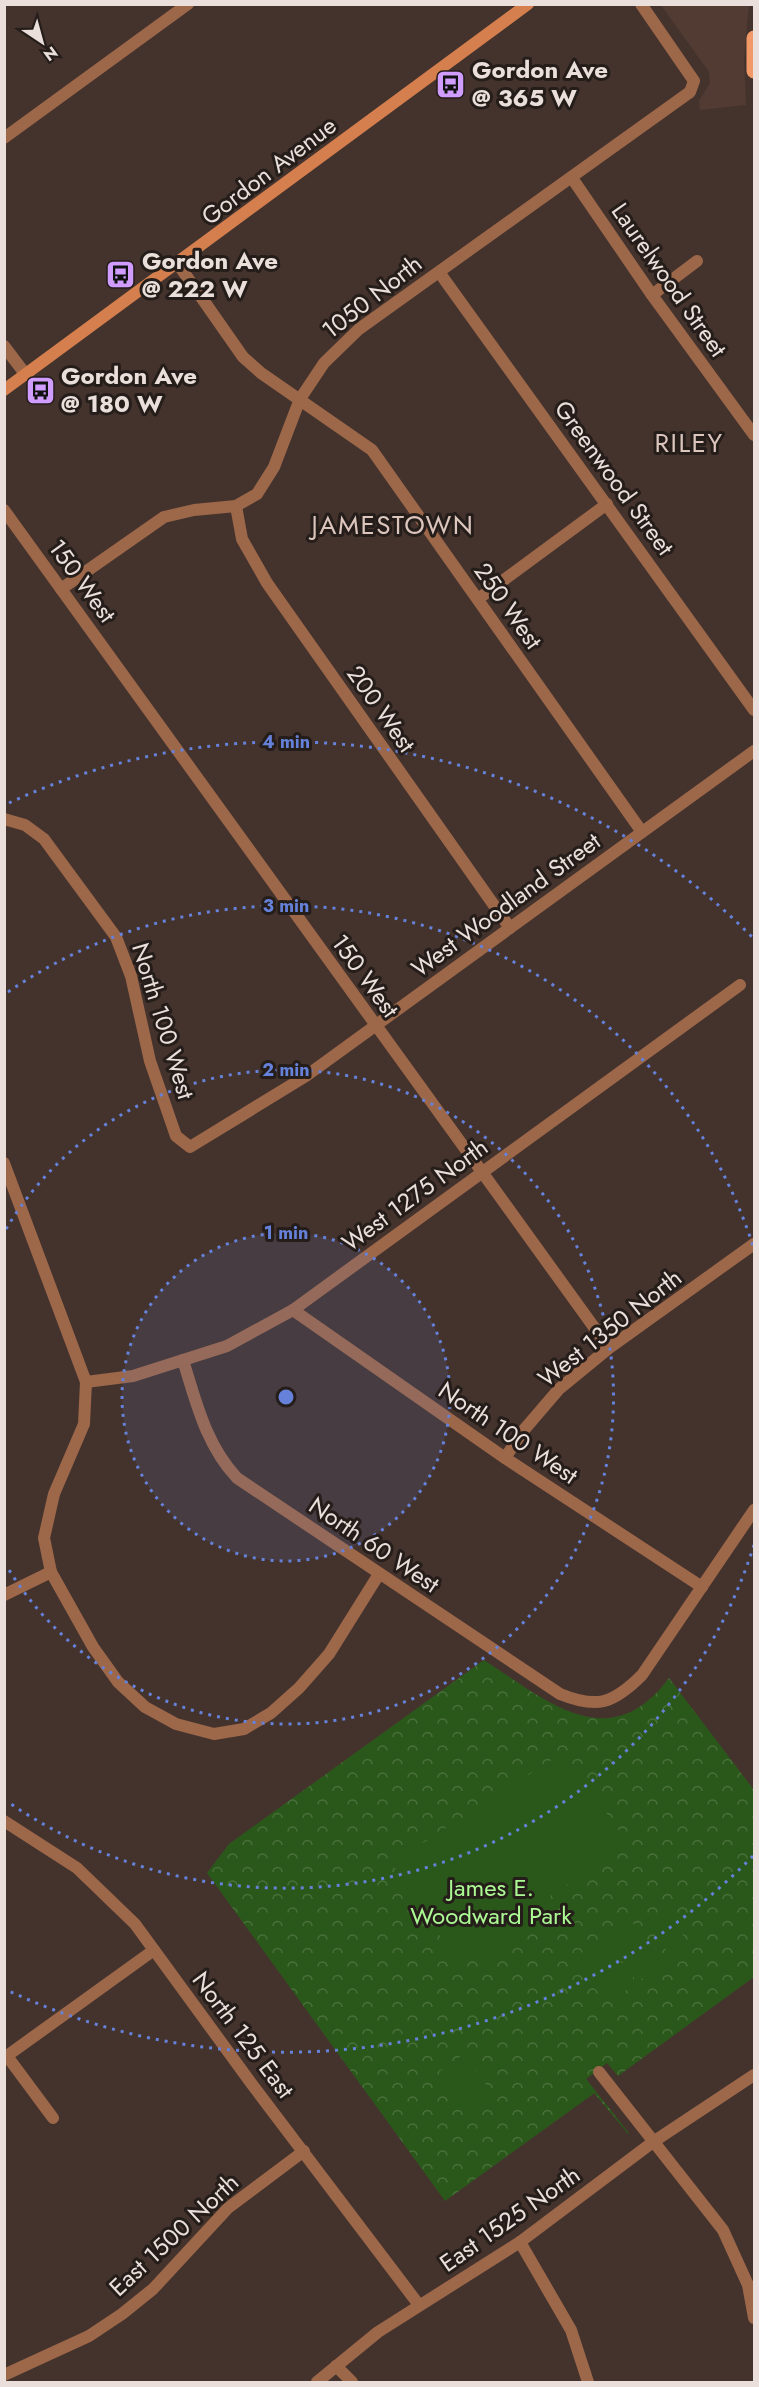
<svg xmlns="http://www.w3.org/2000/svg" width="759" height="2387" font-family="Jost,sans-serif">
<style>
.built{fill:#523b32}
.grass{fill:url(#grass-dots)}
.park{fill:url(#park-crowns)}
.pitch{fill:#2a581a}
.lines{fill:none;stroke-linecap:round;stroke-linejoin:round}
.street{stroke:#9d6749;stroke-width:12}
.secondary{stroke:#d57f4e;stroke-width:12}
.primary{stroke:#f29968;stroke-width:15}
.ring{fill:none;stroke:#6581d9;stroke-width:3;stroke-dasharray:3 6}
.labels{text-anchor:middle;stroke-width:6;stroke-linejoin:round;paint-order:stroke}
.poi-label{font-size:24px;font-weight:bold;fill:#eadfdb;stroke:#251d1a;text-anchor:start}
.street-label{font-size:24px;fill:#eadfdb;stroke:#251d1a}
.park-label{font-size:24px;fill:#acfa94;stroke:#251d1a}
.neighbourhood-label{font-size:26px;letter-spacing:1.5px;fill:#dbc5bd;stroke:#251d1a}
.centre{fill:#6581d9;stroke:#251d1a;stroke-width:3}
.ring-label{font-size:18px;text-anchor:middle;font-weight:bold;fill:#6581d9;stroke:#251d1a;stroke-width:6;stroke-linejoin:round;paint-order:stroke}
</style>
<defs>
<pattern id="grass-dots" width="8" height="8" patternUnits="userSpaceOnUse" patternTransform="scale(1.5)"><rect width="8" height="8" fill="#2a581a"/><path d="M2 2h.1M6 6h.1" fill="none" stroke="#49703b" stroke-width="1.8" stroke-linecap="round"/></pattern>
<pattern id="park-crowns" width="20" height="18" patternUnits="userSpaceOnUse" patternTransform="scale(1.5)"><rect width="20" height="18" fill="#2a581a"/><path d="M2 6a3 3 0 1 1 6 0M12 15a3 3 0 1 1 6 0" fill="none" stroke="#49703b"/></pattern>
</defs>
<rect width="100%" height="100%" fill="#44332d"/>
<polygon class="built" points="661,5 749,5 744,58 746,105 700,110 699,101 710,83 709,72"/>
<polygon class="grass" points="586,2079 628,2132 629,2135 584,2081"/>
<path class="park" d="M484 1660C547 1701 609 1758 669 1678L754 1790V1977L618 2076 607 2063 586 2079 596 2092 445 2201 207 1873 229 1844Z"/>
<g class="pitch">
<polygon points="564,1752 628,1844 506,1925 516,1940 486,1962 474,1960 467,1952 456,1959 392,1863"/>
<polygon points="664,1908 692,1948 674,1961 645,1921"/>
<polygon points="629,1918 663,1964 637,1982 604,1936"/>
<polygon points="603,1937 636,1983 610,2002 577,1956"/>
<polygon points="464,2054 492,2093 467,2110 439,2072"/>
</g>
<g class="lines">
<g class="street">
<polyline points="4,138 188,4"/>
<polyline points="572,178 652,295 754,435"/>
<polyline points="178,264 243,357 261,373 372,450 642,832"/>
<polyline points="439,272 754,710"/>
<polyline points="652,295 697,261"/>
<polyline points="4,346 26,375"/>
<polyline points="236,506 242,539 267,583 510,928"/>
<polyline points="4,510 609,1348"/>
<polyline points="61,589 164,517 194,510 236,506 257,494 274,467 300,399 324,363 359,329 690,92 694,81 641,4"/>
<polyline points="478,599 607,504"/>
<polyline points="4,819 25,825 44,839 116,937 131,976 150,1061 176,1136 190,1147 306,1076 754,751"/>
<polyline points="4,1163 86,1382 84,1424 54,1494 44,1538 51,1572 93,1647 118,1682 145,1707 176,1724 214,1734 244,1729 271,1713 299,1688 329,1654 379,1574"/>
<polyline points="293,1310 505,1458 702,1587"/>
<path d="M183 1360C196 1402 206 1445 237 1478L560 1694C597 1709 613 1704 642 1675L754 1510"/>
<polyline points="86,1382 133,1376 227,1346 293,1310 740,985"/>
<polyline points="505,1458 523,1431 559,1389 609,1348 754,1244"/>
<polyline points="4,1595 51,1572"/>
<polyline points="4,1821 77,1868 135,1924 251,2083 419,2305"/>
<polyline points="7,2056 53,2118"/>
<polyline points="4,2058 154,1950"/>
<polyline points="599,2072 723,2230 748,2285 754,2318"/>
<polyline points="520,2242 571,2330 588,2382"/>
<polyline points="336,2366 352,2382"/>
<polyline points="4,2375 89,2336 122,2314 153,2289 228,2208 304,2151"/>
<polyline points="317,2382 378,2332 520,2242 653,2142 754,2075"/>
</g>
<polyline class="secondary" points="4,390 528,4"/>
<polyline class="primary" points="754,38 754,71"/>
</g>
<circle cx="286" cy="1397" r="164" fill="#6581d9" fill-opacity=".12"/>
<g class="ring">
<circle cx="286" cy="1397" r="164"/>
<path d="M6 1229A327 327 0 1 1 6 1565"/>
<path d="M754 1545A491 491 0 0 1 8 1802M8 992A491 491 0 0 1 754 1249"/>
<path d="M753 1856A655 655 0 0 1 9 1991M9 803A655 655 0 0 1 753 938"/>
</g>
<defs>
<symbol id="bus-square" viewBox="-11 -11 22 22"><rect x="-9" y="-9" width="18" height="18" rx="4" fill="#d09dff" stroke="#251d1a"/><path d="M-5-6H5V4H4V6H2V4H-2V6H-4V4H-5ZM-3.5-4V0h7V-4ZM-3.5 1.2v1.5H-2V1.2ZM2 1.2v1.5H3.5V1.2Z" fill="#111"/></symbol>
</defs>
<g fill-rule="evenodd">
<use href="#bus-square" x="434" y="68" width="33" height="33"/>
<use href="#bus-square" x="104" y="258" width="33" height="33"/>
<use href="#bus-square" x="24" y="374" width="33" height="33"/>
</g>
<g class="labels">
<g class="poi-label">
<text x="472" y="78">Gordon Ave<tspan x="472" dy="28">@ 365 W</tspan></text>
<text x="142" y="269">Gordon Ave<tspan x="142" dy="28">@ 222 W</tspan></text>
<text x="61" y="384">Gordon Ave<tspan x="61" dy="28">@ 180 W</tspan></text>
</g>
<g class="street-label">
<text transform="translate(269 171) rotate(-37)" y="8">Gordon Avenue</text>
<text transform="translate(669 280) rotate(55)" y="8">Laurelwood Street</text>
<text transform="translate(372 297) rotate(-38)" y="8">1050 North</text>
<text transform="translate(614 478) rotate(54)" y="8">Greenwood Street</text>
<text transform="translate(82 581) rotate(54)" y="8">150 West</text>
<text transform="translate(508 606) rotate(55)" y="8">250 West</text>
<text transform="translate(381 709) rotate(55)" y="8">200 West</text>
<text transform="translate(506 905) rotate(-36)" y="8">West Woodland Street</text>
<text transform="translate(365 976) rotate(54)" y="8">150 West</text>
<text transform="translate(163 1021) rotate(73)" y="8">North 100 West</text>
<text transform="translate(415 1195) rotate(-36)" y="8">West 1275 North</text>
<text transform="translate(610 1328) rotate(-38)" y="8">West 1350 North</text>
<text transform="translate(508 1433) rotate(34)" y="8">North 100 West</text>
<text transform="translate(374 1545) rotate(34)" y="8">North 60 West</text>
<text transform="translate(243 2035) rotate(53)" y="8">North 125 East</text>
<text transform="translate(510 2219) rotate(-35)" y="8">East 1525 North</text>
<text transform="translate(174 2235) rotate(-43)" y="8">East 1500 North</text>
</g>
<g class="park-label">
<text x="491" y="1896">James E.<tspan x="491" dy="28">Woodward Park</tspan></text>
</g>
<g class="neighbourhood-label">
<text x="689" y="452">RILEY</text>
<text x="393" y="534">JAMESTOWN</text>
</g>
</g>
<circle cx="286" cy="1397" r="9" class="centre"/>
<g class="ring-label">
<text x="286" y="748">4 min</text>
<text x="286" y="912">3 min</text>
<text x="286" y="1076">2 min</text>
<text x="286" y="1239">1 min</text>
</g>
<rect width="759" height="2387" fill="none" stroke="#eadfdb" stroke-width="12"/>
<g transform="translate(42 42) rotate(144)" stroke="#251d1a" stroke-width="4.5" paint-order="stroke">
<path d="M0-4.5L10 22L0 15L-10 22Z" fill="#eadfdb"/>
<text y="-9" font-size="16" font-weight="bold" text-anchor="middle" fill="#eadfdb">N</text>
</g>
</svg>
